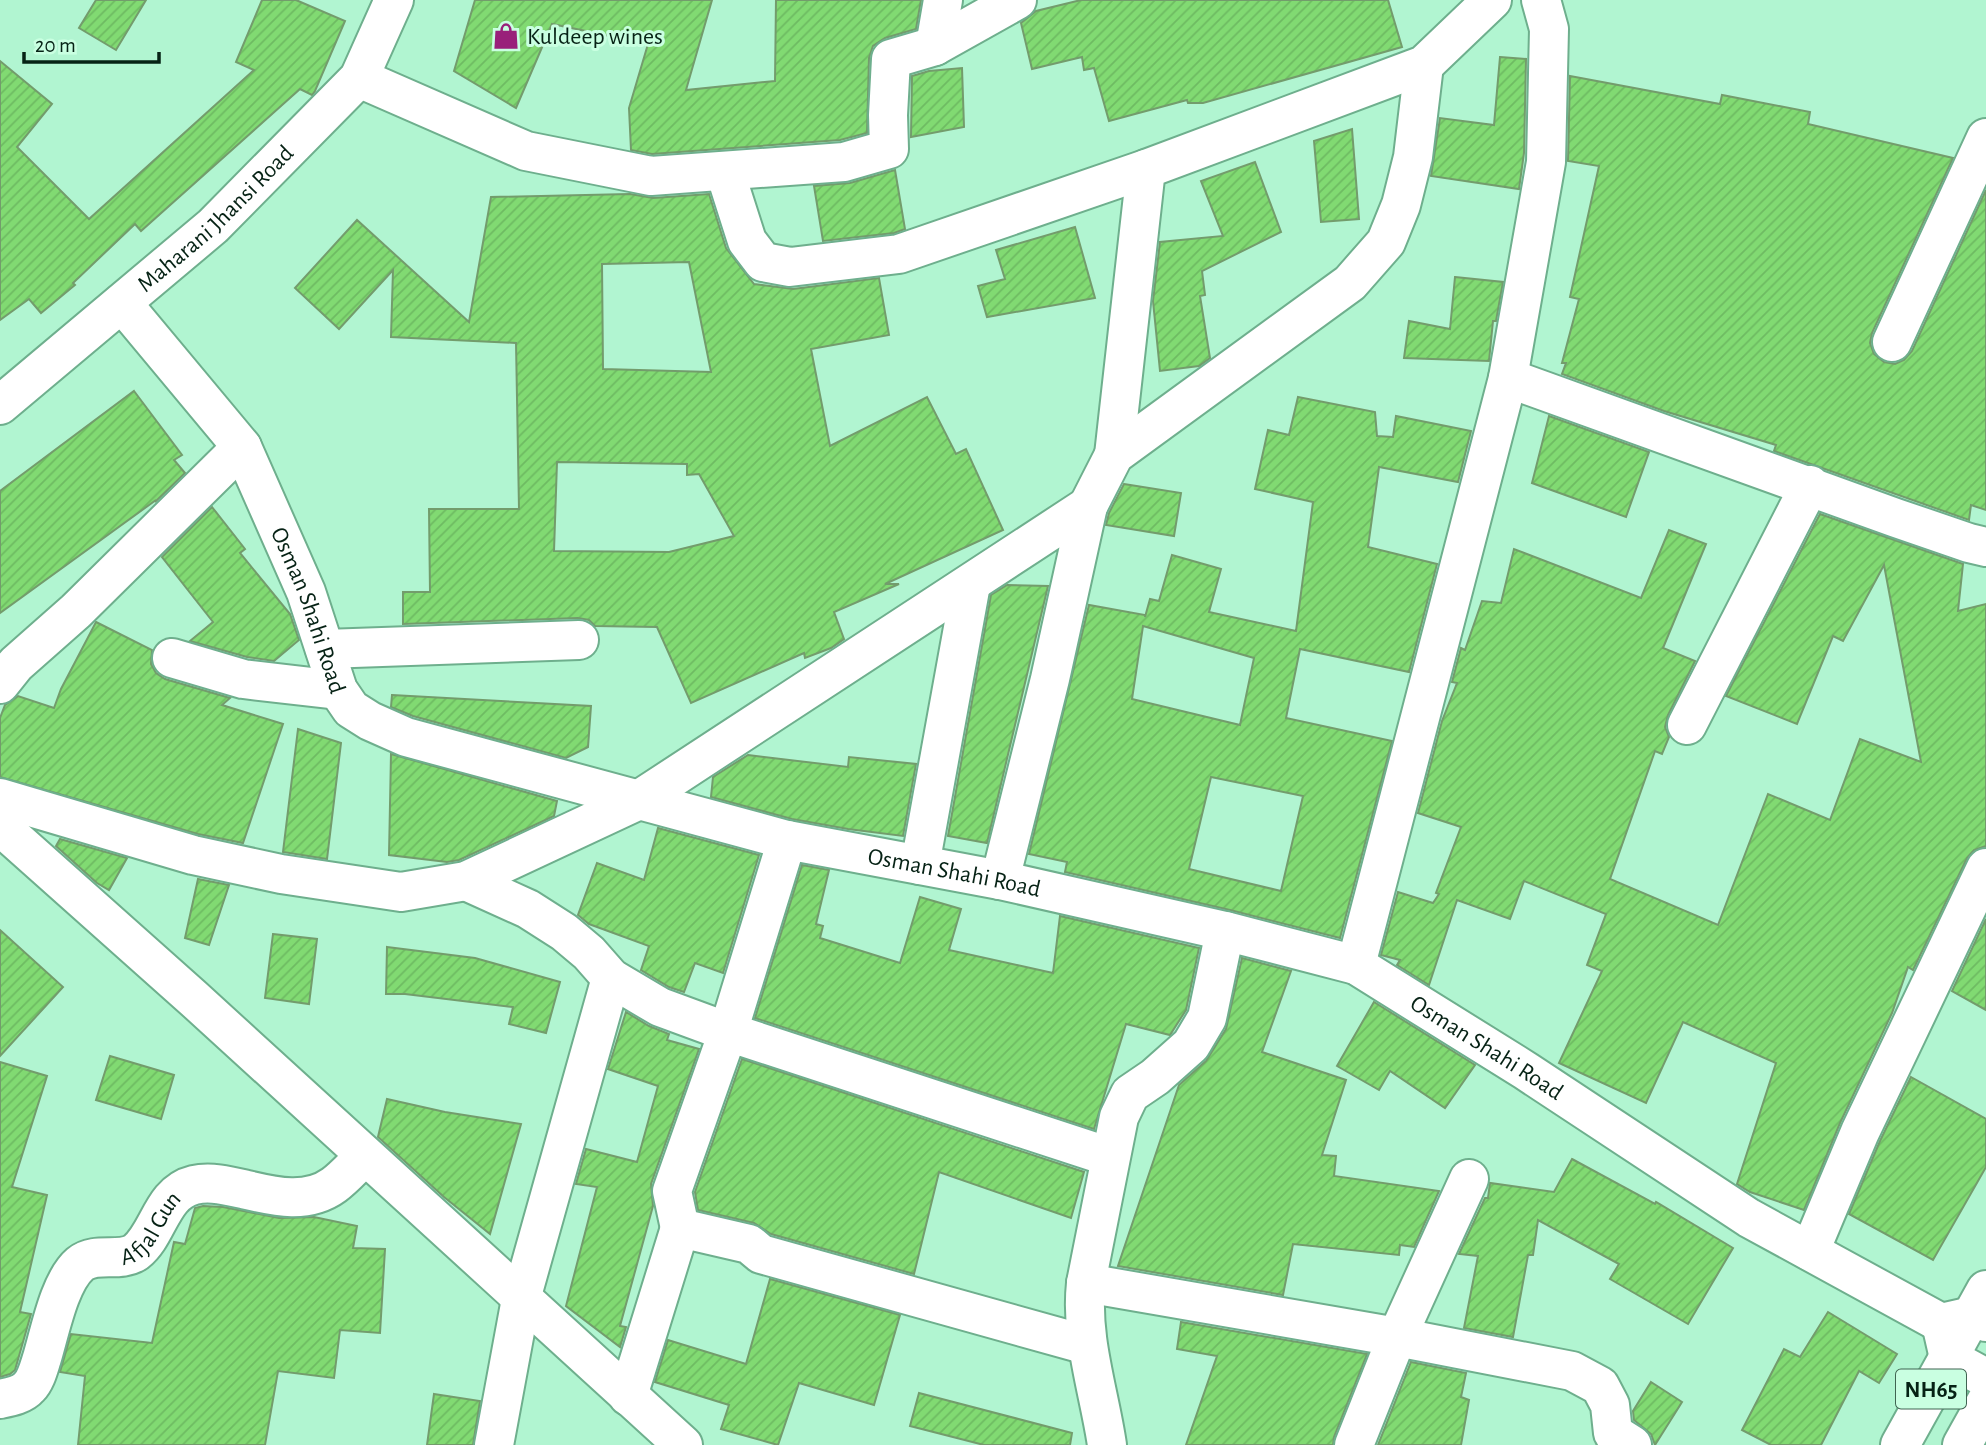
<svg xmlns="http://www.w3.org/2000/svg" width="1986" height="1445" font-family="'Alegreya Sans',sans-serif">
<style>
.building{fill:url(#building-hatch);stroke:#739c6c;stroke-width:2;fill-rule:evenodd}
.lines{fill:none;stroke-linecap:round;stroke-linejoin:round}
.minor-casing{stroke:#6eaf8d;stroke-width:42}
.tertiary-casing{stroke:#6eaf8d;stroke-width:42}
.primary-casing{stroke:#6eaf8d;stroke-width:42}
.trunk-casing{stroke:#6eaf8d;stroke-width:42}
.minor{stroke:#fff;stroke-width:38}
.tertiary{stroke:#fff;stroke-width:38}
.primary{stroke:#fff;stroke-width:38}
.trunk{stroke:#fff;stroke-width:38}
.labels{text-anchor:middle;stroke-width:6;stroke-linejoin:round;paint-order:stroke}
.shield{fill:#c9ffe1;stroke:#406452;stroke-width:2}
.shield-label{font-size:23px;font-weight:bold;fill:#062215}
.poi-label{font-size:24px;fill:#062215;stroke:#c9ffe1;text-anchor:start}
.street-label{font-size:24px;fill:#062215;stroke:#c9ffe1}
</style>
<defs>
<pattern id="building-hatch" width="6" height="6" patternUnits="userSpaceOnUse" patternTransform="scale(1.75)"><rect width="6" height="6" fill="#81da72"/><path d="M-1 1l2-2M0 6l6-6M5 7l2-2" fill="none" stroke="#6ebb62"/></pattern>
</defs>
<rect width="100%" height="100%" fill="#b1f5d1"/>
<g class="building">
<polygon points="96,0 146,0 116,50 79,28"/>
<polygon points="262,0 296,0 345,21 315,91 312,95 300,89 141,231 135,224 73,283 75,285 41,313 29,299 0,320 0,61 52,104 17,147 89,219 254,70 236,62"/>
<polygon points="475,0 712,0 686,90 775,81 776,0 921,0 916,29 885,38 873,46 869,58 867,133 840,140 652,154 631,150 629,108 648,44 552,24 516,108 454,71"/>
<polygon points="1081,0 1388,0 1402,47 1203,103 1188,103 1187,100 1109,121 1094,68 1084,70 1082,57 1032,69 1021,23 1036,11"/>
<polygon points="1500,57 1526,59 1524,153 1519,189 1431,176 1440,118 1494,125"/>
<polygon points="962,68 964,127 911,137 912,76 929,71"/>
<polygon points="1570,76 1720,104 1722,95 1810,112 1808,124 1953,158 1872,333 1870,343 1874,354 1884,362 1895,364 1904,360 1912,351 1986,190 1986,510 1971,505 1969,520 1774,451 1776,445 1664,411 1562,374 1566,363 1562,363 1579,299 1570,297 1599,166 1568,161"/>
<polygon points="1352,129 1359,219 1321,222 1314,141"/>
<polygon points="1255,162 1281,232 1202,271 1205,295 1200,296 1210,358 1199,366 1160,371 1153,301 1160,242 1223,236 1201,181"/>
<polygon points="895,170 905,229 894,233 823,241 814,186 850,183"/>
<path d="M630 194 653 198 709 194 726 248 754 284 793 289 879 278 889 335 811 349 830 446 927 397 956 454 966 449 1003 530 885 584H899L834 612 844 639 831 648 805 658 804 653 691 703 657 627 595 626 589 620 578 618 403 624V592H430L429 509H519L516 343 391 337 393 270 339 329 295 288 357 220 469 322 491 197ZM689 262 711 372 603 369 602 264ZM557 462 687 464V475L699 474 734 536 669 552 554 551Z"/>
<polygon points="1075,227 1095,298 987,317 978,286 1005,279 996,250"/>
<polygon points="1455,277 1503,282 1496,321 1493,321 1489,361 1404,358 1409,321 1450,329"/>
<polygon points="134,391 182,455 174,460 185,473 155,502 156,500 0,613 0,491"/>
<path d="M1298 397 1375 412 1377 436 1393 437 1396 416 1471 431 1458 482 1379 467 1368 547 1437 564 1409 672 1300 649 1286 718 1392 741 1340 938 1230 910 1065 872 1067 862 1029 854 1089 605 1145 615V617L1150 599 1159 601 1172 555 1221 569 1209 612 1296 631 1313 502 1255 489 1268 430 1289 435ZM1143 626 1254 658 1240 725 1132 699ZM1211 777 1303 796 1281 891 1189 869Z"/>
<polygon points="1549,416 1649,452 1626,517 1532,483"/>
<polygon points="1124,484 1181,493 1174,536 1106,525 1109,513"/>
<polygon points="212,507 245,549 240,553 290,614 299,640 274,661 247,657 190,641 213,622 162,557"/>
<polygon points="1820,514 1963,564 1958,611 1986,604 1986,846 1974,850 1967,858 1913,970 1908,967 1892,1013 1840,1123 1804,1210 1750,1192 1737,1184 1776,1063 1683,1022 1646,1103 1559,1063 1602,971 1587,965 1606,914 1524,881 1510,919 1457,900 1429,985 1397,965 1400,960 1381,955 1398,892 1433,903 1439,894 1436,893 1461,827 1418,813 1442,721 1457,683 1452,682 1461,648 1465,650 1482,601 1501,603 1514,549 1641,598 1669,530 1706,544 1663,648 1695,661 1668,715 1665,727 1669,737 1662,754 1655,751 1610,879 1718,925 1768,794 1830,820 1860,739 1921,762 1884,565 1843,641 1833,636 1797,724 1726,696"/>
<polygon points="1007,585 1048,586 987,843 948,836 991,595"/>
<polygon points="96,622 152,650 151,664 156,673 165,679 230,698 222,705 283,724 243,843 198,834 0,777 0,718 5,705 18,696 54,708 61,689"/>
<polygon points="392,695 591,706 588,747 566,758 413,716 391,707"/>
<polygon points="298,729 341,743 327,859 283,852"/>
<polygon points="391,754 557,801 554,816 459,860 447,862 389,855"/>
<polygon points="748,755 848,767 849,757 916,764 903,836 848,829 792,819 711,797 713,777"/>
<polygon points="658,828 759,855 723,973 695,963 684,992 669,987 641,970 649,946 589,924 578,915 597,863 644,880"/>
<polygon points="60,839 127,858 109,890 97,883 56,846"/>
<polygon points="802,865 829,870 816,924 823,926 820,938 900,963 920,897 961,909 949,950 1053,973 1060,916 1199,948 1186,1010 1170,1035 1126,1024 1094,1129 755,1018"/>
<polygon points="198,879 229,885 209,945 185,938"/>
<polygon points="1986,919 1986,1010 1952,991"/>
<polygon points="0,930 63,987 0,1056"/>
<polygon points="273,934 317,939 309,1004 265,998"/>
<polygon points="387,947 475,958 560,982 546,1033 509,1024 513,1007 405,994 386,994"/>
<polygon points="1242,958 1291,971 1262,1052 1346,1080 1322,1155 1336,1156 1334,1176 1439,1191 1414,1247 1400,1245 1399,1255 1293,1244 1283,1295 1118,1266 1179,1085 1206,1061 1226,1029"/>
<polygon points="1374,1002 1475,1065 1445,1108 1390,1071 1379,1090 1337,1066"/>
<polygon points="626,1012 649,1026 669,1034 667,1040 699,1049 651,1184 653,1206 620,1326 626,1327 620,1347 566,1306 597,1187 576,1184 586,1149 637,1162 658,1086 608,1069"/>
<polygon points="110,1056 174,1075 161,1119 96,1100"/>
<polygon points="742,1059 1084,1172 1071,1218 939,1172 914,1274 771,1234 754,1223 698,1210 695,1192"/>
<polygon points="0,1062 47,1076 12,1187 47,1195 20,1312 31,1314 15,1370 10,1374 0,1377"/>
<polygon points="1911,1077 1986,1119 1986,1167 1933,1260 1849,1214 1880,1141"/>
<polygon points="387,1099 445,1112 521,1124 490,1234 444,1197 378,1137"/>
<polygon points="1572,1159 1655,1204 1656,1202 1733,1248 1688,1324 1610,1279 1619,1264 1538,1220 1533,1255 1528,1255 1513,1337 1464,1328 1478,1256 1459,1254 1485,1198 1488,1198 1490,1183 1554,1192"/>
<polygon points="203,1206 223,1207 279,1218 314,1217 357,1226 353,1248 385,1249 380,1333 340,1330 334,1378 278,1371 265,1445 78,1445 85,1376 60,1372 71,1334 152,1343 174,1242 185,1244 195,1208"/>
<polygon points="770,1279 900,1315 874,1405 799,1383 778,1445 721,1429 729,1405 655,1382 668,1340 746,1364"/>
<polygon points="1828,1312 1897,1354 1879,1383 1859,1371 1821,1445 1771,1445 1742,1430 1784,1349 1800,1357"/>
<polygon points="1181,1322 1367,1354 1334,1437 1333,1445 1186,1445 1217,1356 1177,1349"/>
<polygon points="1411,1362 1466,1373 1461,1397 1469,1400 1461,1445 1378,1445"/>
<polygon points="1651,1382 1682,1402 1655,1445 1651,1434 1634,1420 1633,1411"/>
<polygon points="919,1393 1072,1433 1070,1445 984,1445 910,1426"/>
<polygon points="434,1394 480,1401 473,1445 427,1445"/>
</g>
<g class="lines">
<defs>
<g id="minor">
<polyline points="935,46 943,0"/>
<polyline points="359,78 526,151 651,176 844,162 889,149 888,115 891,59 935,46 1017,0"/>
<polyline points="725,172 747,241 763,262 790,267 899,254 1146,169"/>
<path id="s1" d="M122 303 242 447 306 592 338 690 351 709 370 721 406 737 787 840 1000 880 1225 931 1356 965 1526 1071 1749 1218 1941 1323"/>
<polyline points="1892,342 1986,138"/>
<polyline points="1508,378 1896,518 1969,543 1986,547"/>
<polyline points="1114,455 1146,169 1424,65 1492,0"/>
<polyline points="1088,506 1114,455 1350,283 1386,242 1401,205 1413,157 1424,65"/>
<polyline points="325,649 579,640"/>
<polyline points="172,658 243,679 338,690"/>
<polyline points="0,684 16,664 76,611 242,447"/>
<polyline points="1687,725 1810,485"/>
<polyline points="0,798 193,855 281,874 401,892 466,881 637,801 1088,506 1050,679 1000,880"/>
<polyline points="920,865 971,584"/>
<polyline points="466,881 528,909 564,932 589,953 611,978 660,1007 728,1032 1110,1157"/>
<polyline points="1356,965 1508,378 1546,162 1549,29 1541,0"/>
<polyline points="680,1228 672,1191 728,1032 787,840"/>
<polyline points="1810,1251 1860,1132 1986,868"/>
<polyline points="1086,1283 1397,1337 1572,1371 1600,1386 1610,1405 1613,1433 1632,1445"/>
<polyline points="628,1396 680,1228 749,1244 761,1254 1087,1345"/>
<path id="s2" d="M0 1399C10 1397 22 1395 29 1387 36 1380 39 1367 42 1358 50 1332 59 1282 80 1264 96 1251 120 1263 136 1252 159 1234 161 1193 194 1185 211 1181 230 1186 247 1190 276 1197 308 1204 334 1185 345 1177 355 1165 365 1156"/>
<polyline points="494,1445 521,1299 611,978"/>
<path d="M1107 1445C1099 1391 1080 1338 1086 1283L1119 1117 1130 1094 1155 1077 1191 1045 1207 1018 1225 931"/>
<polyline points="1354,1445 1397,1337 1469,1179"/>
</g>
<g id="tertiary">
<path id="s3" d="M0 405 213 226 359 78 394 0"/>
<polyline points="0,826 193,998 683,1445"/>
</g>
<polyline id="primary" points="1986,1322 1972,1316 1941,1323 1949,1358 1986,1378"/>
<g id="trunk">
<polyline points="1900,1445 1986,1290"/>
<polyline points="1962,1445 1986,1402"/>
</g>
</defs>
<use href="#minor" class="minor-casing"/>
<use href="#tertiary" class="tertiary-casing"/>
<use href="#primary" class="primary-casing"/>
<use href="#trunk" class="trunk-casing"/>
<use href="#minor" class="minor"/>
<use href="#tertiary" class="tertiary"/>
<use href="#primary" class="primary"/>
<use href="#trunk" class="trunk"/>
</g>
<defs>
<symbol id="shop-bare" viewBox="-9 -9 18 18"><path d="M-5-2.5h2.3a2.7 3.5 0 0 1 5.4 0H5L5.5 6h-11ZM-1.5-2.5h3a1.5 2.3 0 0 0-3 0Z" fill="#99207a" stroke="#c9ffe1" stroke-width="2.5" paint-order="stroke"/></symbol>
</defs>
<g fill-rule="evenodd">
<use href="#shop-bare" x="487" y="17" width="38" height="38"/>
</g>
<g class="labels">
<rect class="shield" x="1896" y="1369.5" width="70" height="39" rx="5"/>
<g class="shield-label">
<text x="1931" y="1397">NH65</text>
</g>
<g class="poi-label">
<text x="527" y="44">Kuldeep wines</text>
</g>
<g class="street-label">
<text dy="8" stroke="none"><textPath href="#s3" startOffset="285">Maharani Jhansi Road</textPath></text>
<text dy="8" stroke="none"><textPath href="#s1" startOffset="364">Osman Shahi Road</textPath></text>
<text dy="8" stroke="none"><textPath href="#s1" startOffset="1099">Osman Shahi Road</textPath></text>
<text dy="8" stroke="none"><textPath href="#s1" startOffset="1666">Osman Shahi Road</textPath></text>
<text dy="8" stroke="none"><textPath href="#s2" startOffset="252">Afjal Gun</textPath></text>
</g>
</g>
<path d="M24 52v10h135v-10" fill="none" stroke="#062215" stroke-width="3.5"/>
<text x="35" y="52" font-size="21" fill="#062215" stroke="#c9ffe1" stroke-width="5" paint-order="stroke">20 m</text>
</svg>
